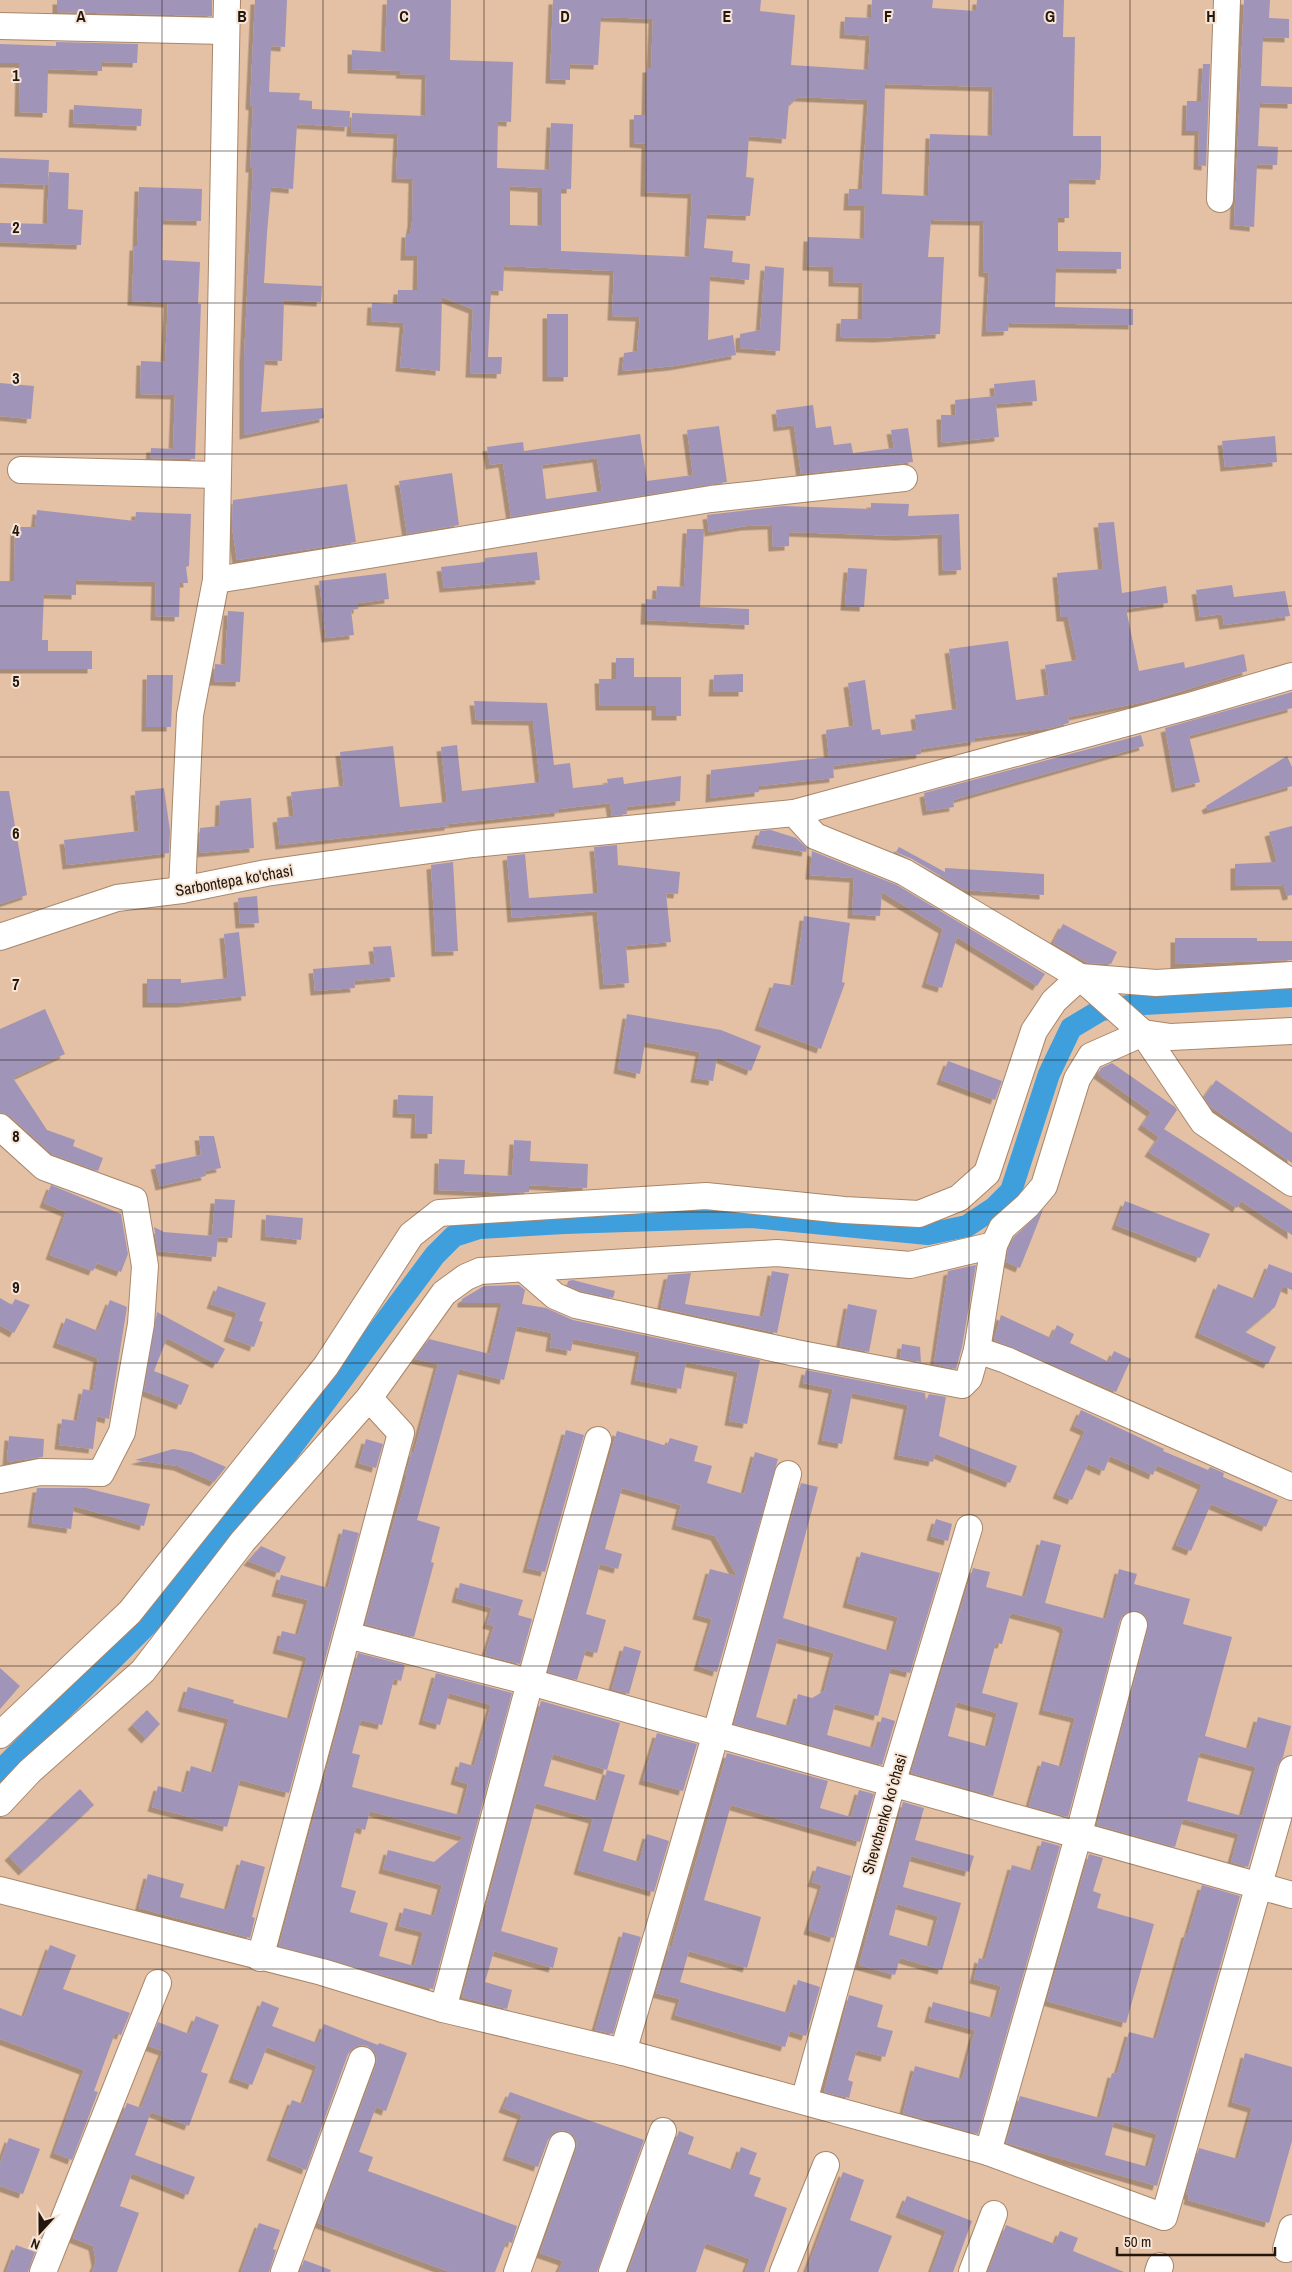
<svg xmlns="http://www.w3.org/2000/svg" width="1292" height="2272" font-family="'Archivo Narrow',sans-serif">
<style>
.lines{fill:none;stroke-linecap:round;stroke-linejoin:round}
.canal{stroke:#3f9edc;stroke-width:22}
.building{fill:#a194b9;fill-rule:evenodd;filter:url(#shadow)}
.minor-casing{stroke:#a8876b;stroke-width:28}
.minor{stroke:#fff;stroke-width:26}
.grid{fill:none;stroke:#23160c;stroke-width:1;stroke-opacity:0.55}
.labels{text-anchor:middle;stroke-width:4;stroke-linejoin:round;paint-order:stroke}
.street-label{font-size:16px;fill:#23160c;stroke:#f7e5d6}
.grid-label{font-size:16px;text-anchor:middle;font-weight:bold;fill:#23160c;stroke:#f7e5d6;stroke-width:4;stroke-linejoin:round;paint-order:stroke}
</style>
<defs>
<filter id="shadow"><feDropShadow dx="-4.5" dy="4.5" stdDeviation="0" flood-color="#0004"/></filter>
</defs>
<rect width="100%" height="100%" fill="#e4c0a4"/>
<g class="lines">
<polyline class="canal" points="0,1771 159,1613 288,1452 435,1255 454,1236 479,1228 564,1223 752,1217 928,1234 967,1226 994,1208 1011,1191 1049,1074 1071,1028 1101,1010 1144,1004 1292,996"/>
</g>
<g class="building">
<polygon points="57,0 212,0 212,16 57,12"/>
<polygon points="255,0 287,0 285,47 271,46 269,92 300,93 299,100 312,101 312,109 350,111 349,127 297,124 293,189 271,187 267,233 264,283 322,286 321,302 284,300 282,361 265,360 261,412 323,408 324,418 244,435 244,359 253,168 250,168 253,106 250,105"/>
<path d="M387 0H451L450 60 513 62 511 122 498 121 497 168 549 170 551 123 573 124 571 189H561V251L689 257 692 194 645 192 646 144 634 143V115H646L647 68H651L653 19 601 17 598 65 570 64V80L550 79 553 0H761L760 11 795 15 791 65 868 70 870 36 844 34 845 17 871 18 872 0H933L932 8 976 11 977 0H1064L1063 37H1075L1073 136H1101V166L1100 180 1069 179V218H1058V251L1121 252V269L1056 268 1055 307 1133 309V325L1009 323 1008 331 986 332 989 273 983 272 984 221 931 220 928 257H944L940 334 878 338 840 337 841 319H862L863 283 833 282V267L807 266 808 237 864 239 865 206H848L849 189H862L868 100 798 97 792 103 789 102 786 139 749 136 746 177 754 178 750 216 707 214 704 248 733 251 732 262 750 264 749 280 710 276 708 340 733 335 736 355 674 366 622 371 624 353 637 351 640 317 612 316 614 271 504 266 503 291 491 290 488 357H502L501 374 470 373 473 309 442 297 440 371 400 367 404 323 371 321 372 303 397 304 398 290H417L418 256H405L406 233H410L412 222 413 179 396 178 398 134 351 132 352 113 425 116 426 75 400 74 401 71 352 69V50L385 52ZM885 84 993 87 992 136 930 134 928 196 882 194ZM510 186 542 188V226L510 225Z"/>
<polygon points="1244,0 1270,0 1269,18 1289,19 1289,38 1263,37 1261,86 1292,87 1292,104 1260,103 1258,146 1278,147 1277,165 1257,164 1254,227 1234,225"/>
<polygon points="56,42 138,44 137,63 102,62 102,71 48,69 47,113 19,112 20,63 0,63 0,44 56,46"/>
<polygon points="1203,64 1210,64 1206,166 1198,165 1199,131 1186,131 1187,101 1201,101"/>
<polygon points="74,105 142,109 141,126 73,123"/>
<polygon points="0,158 49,160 48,185 0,183"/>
<polygon points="49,172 69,173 68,209 83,210 81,245 0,242 0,223 47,224"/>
<polygon points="139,187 202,189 201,221 163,220 162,260 200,262 198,304 201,304 195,459 150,458 151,448 173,449 175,395 140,394 141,361 165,362 168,303 132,301 134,246 137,246"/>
<polygon points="765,266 784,268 780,351 740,348 740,334 760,330"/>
<rect x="547" y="314" width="21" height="63"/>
<polygon points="1035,380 1037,401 996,404 999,437 942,443 941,415 956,415 955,400 995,396 994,384"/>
<polygon points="0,383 34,386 31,419 0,416"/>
<polygon points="813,405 816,428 831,426 834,445 851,443 853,453 894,448 891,430 908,428 913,462 801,474 794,425 778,427 776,410"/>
<path d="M719 426 727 482 511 517 503 463 490 465 487 447 523 442 524 451 640 434 647 481 693 475 687 430ZM597 458 602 491 546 499 542 465Z"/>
<polygon points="1275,436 1277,462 1225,467 1222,441"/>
<polygon points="452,473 459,525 407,534 399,481"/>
<polygon points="347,484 356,542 237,560 232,527 233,500"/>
<polygon points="871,503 909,504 908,516 959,514 961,570 943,571 942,534 900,536 789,532 789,546 773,547 772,525 746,526 709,532 707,515 783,506 871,509"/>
<polygon points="37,510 135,521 136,512 191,514 189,566 186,567 188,583 180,583 179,617 155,616 156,582 76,580 76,595 44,594 42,640 48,640 48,651 92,651 92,669 0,669 0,581 14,581 15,527 35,527"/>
<polygon points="1114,522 1122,593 1166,586 1168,603 1126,609 1139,671 1184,662 1185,668 1244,654 1247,671 1149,701 1068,717 1069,723 1051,728 975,738 975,741 920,749 921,754 833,766 834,778 759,786 759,792 710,798 711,770 829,757 826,730 854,726 848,683 865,680 872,730 880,729 881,735 917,730 915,715 957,709 949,649 1008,641 1016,700 1049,695 1045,665 1077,660 1068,617 1061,617 1057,573 1103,569 1098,523"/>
<polygon points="687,529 704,529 700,607 749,609 749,625 645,620 646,599 656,600 657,586 684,587"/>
<polygon points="537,552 540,580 444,588 441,567 485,562 485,558"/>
<polygon points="848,568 867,569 864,607 845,606"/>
<polygon points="386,573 389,599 358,603 358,609 351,610 354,635 326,638 319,581"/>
<polygon points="1232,585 1234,597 1285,591 1290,616 1224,625 1222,614 1200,617 1196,590"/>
<polygon points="228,611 244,612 240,682 214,681 215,664 225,665"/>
<polygon points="616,658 634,658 634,677 681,677 681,716 656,716 656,706 600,706 599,679 616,679"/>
<polygon points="743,674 743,692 713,692 714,675"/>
<polygon points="147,675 173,675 171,727 146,727"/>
<polygon points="1292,692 1292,708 1189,736 1200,782 1176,788 1165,728"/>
<polygon points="474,701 547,703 554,765 570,763 573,788 608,784 607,779 623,777 624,784 681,776 680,801 626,807 627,814 612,816 610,803 559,809 559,812 449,824 449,826 280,845 277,818 294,816 291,792 344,786 340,752 393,746 400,807 447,802 441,747 457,745 462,791 540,782 533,721 476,720"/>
<polygon points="1141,735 1144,746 953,800 954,807 927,811 924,793"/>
<polygon points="1287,756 1292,767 1292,786 1208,810 1206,806"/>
<polygon points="164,788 170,831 169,853 67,865 64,840 139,831 135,791"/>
<polygon points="0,791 9,791 27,895 0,904"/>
<polygon points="251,798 254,848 199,853 200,828 219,826 220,801"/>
<polygon points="1292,826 1292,895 1287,896 1284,885 1235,886 1235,864 1277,862 1269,832"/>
<polygon points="771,830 796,838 807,848 806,852 756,844 760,831"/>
<polygon points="617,845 618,865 680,872 678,894 666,893 671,942 626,946 629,983 604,985 597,911 512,918 507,856 525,854 529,898 598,893 594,847"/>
<polygon points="899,847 945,872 945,868 1044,874 1044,895 964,890 912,859 896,852"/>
<polygon points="812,851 897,885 1045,974 1037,986 957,937 942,988 926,983 943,929 882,892 880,916 852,914 854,878 810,875"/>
<polygon points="453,862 458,951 436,952 431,865"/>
<polygon points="257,896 259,923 240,924 238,898"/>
<polygon points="804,916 850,923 842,982 845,983 821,1049 759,1026 774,983 794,986"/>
<polygon points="1063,924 1117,952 1111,964 1088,963 1053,943"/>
<polygon points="239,932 246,996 181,1003 147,1003 147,979 181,979 181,983 228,978 224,934"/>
<polygon points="1175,938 1257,938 1257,941 1292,941 1292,960 1175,964"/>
<polygon points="391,946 395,977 354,981 355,988 315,991 313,969 375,964 373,947"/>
<polygon points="45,1009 65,1054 13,1078 47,1130 75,1140 73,1146 103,1158 98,1171 52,1154 10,1116 0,1112 0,1029"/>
<polygon points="627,1014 721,1030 761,1046 751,1071 717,1057 713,1081 695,1078 700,1052 645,1042 640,1074 618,1069"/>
<polygon points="948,1061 1002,1081 995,1100 941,1080"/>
<polygon points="1112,1063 1175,1107 1177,1110 1164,1129 1292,1211 1292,1235 1241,1201 1237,1208 1149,1152 1159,1137 1142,1125 1151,1112 1098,1074 1101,1068"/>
<polygon points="1216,1080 1292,1133 1292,1163 1210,1106 1204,1097"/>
<polygon points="398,1095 433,1096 432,1134 415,1134 416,1114 397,1113"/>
<polygon points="199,1136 214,1136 221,1168 205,1171 206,1176 160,1186 155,1165 201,1155"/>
<polygon points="514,1140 531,1141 530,1161 588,1164 587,1188 529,1185 529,1192 513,1193 438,1190 439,1159 465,1160 464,1174 512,1176"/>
<polygon points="51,1185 121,1214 128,1254 121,1272 97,1263 93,1271 50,1255 66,1212 44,1203"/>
<polygon points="215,1199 235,1200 232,1238 218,1237 216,1257 158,1251 154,1227 164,1232 212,1236"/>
<polygon points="1125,1201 1210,1234 1200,1258 1116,1225"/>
<polygon points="1043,1210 1020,1268 1006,1262 1008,1249 1014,1237"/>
<polygon points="266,1215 303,1218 301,1240 265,1236"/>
<polygon points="1269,1264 1292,1273 1292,1290 1283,1286 1275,1307 1245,1332 1276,1347 1268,1364 1199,1333 1218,1284 1255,1299"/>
<polygon points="976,1265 962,1347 956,1369 934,1364 948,1271"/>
<polygon points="772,1271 789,1274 777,1333 661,1308 668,1275 691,1273 685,1304 763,1317"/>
<polygon points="573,1280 615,1291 613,1298 581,1291 567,1285 568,1281"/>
<polygon points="519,1285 525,1290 522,1304 546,1308 573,1320 760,1360 747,1424 729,1421 738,1372 686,1362 681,1389 635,1380 640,1352 573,1339 571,1351 550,1347 552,1333 517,1326 504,1380 459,1369 417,1520 440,1527 431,1562 434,1563 414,1637 365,1624 407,1476 405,1476 412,1452 414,1452 438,1364 415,1359 429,1339 490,1354 502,1303 462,1303 462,1299 484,1286"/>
<polygon points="218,1286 266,1303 259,1321 263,1322 254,1347 228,1337 237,1313 211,1304"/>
<polygon points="0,1298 12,1305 15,1299 30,1305 14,1333 0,1325"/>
<polygon points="110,1300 127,1307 109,1419 97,1416 93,1449 59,1445 62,1419 77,1421 83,1389 93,1391 98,1358 57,1343 66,1318 98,1331"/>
<polygon points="848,1304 877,1310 869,1352 840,1346"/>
<polygon points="157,1312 225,1349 217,1364 167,1338 154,1371 189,1385 181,1405 144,1391"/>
<polygon points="1001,1315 1051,1338 1057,1325 1074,1334 1070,1343 1109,1362 1114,1351 1131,1359 1116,1392 994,1340"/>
<polygon points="902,1344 920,1347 921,1362 900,1358"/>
<polygon points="806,1370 925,1393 926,1401 929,1394 946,1397 939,1436 1017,1466 1010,1483 935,1453 933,1462 898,1455 908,1405 852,1393 842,1444 822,1440 833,1389 803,1383"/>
<polygon points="1081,1410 1164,1449 1163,1451 1208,1470 1210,1467 1224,1473 1223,1477 1278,1500 1266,1527 1211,1504 1191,1551 1176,1545 1202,1485 1157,1465 1153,1475 1110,1456 1104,1471 1088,1464 1072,1500 1057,1494 1085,1431 1074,1426"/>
<polygon points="566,1430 584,1435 545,1572 527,1568"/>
<polygon points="617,1431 667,1446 670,1438 698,1446 694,1461 712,1466 707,1483 744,1494 755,1452 778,1459 717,1672 698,1666 712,1619 697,1615 710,1569 737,1576 715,1536 676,1525 681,1505 622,1488 605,1549 622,1554 618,1569 600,1564 586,1614 606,1620 597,1653 586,1650 577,1680 548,1672"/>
<polygon points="9,1436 44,1439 43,1457 7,1462"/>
<polygon points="366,1439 383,1444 376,1468 359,1463"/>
<polygon points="173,1449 191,1452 226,1467 214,1482 178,1466 135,1460"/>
<path d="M801 1483 818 1487 783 1618 889 1651 898 1617 847 1603 861 1552 940 1573 910 1673 891 1668 878 1716 835 1704 827 1735 873 1748 882 1717 895 1721 882 1765 734 1724ZM778 1638 834 1653 824 1691 812 1698 798 1694 789 1726 756 1717Z"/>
<polygon points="37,1488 86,1488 150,1504 144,1526 74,1506 71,1529 32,1523"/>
<polygon points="936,1519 952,1524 948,1541 931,1536"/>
<polygon points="343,1529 359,1533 289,1793 240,1780 227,1827 152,1807 158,1786 184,1793 191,1766 214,1773 229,1719 182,1707 188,1687 234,1700 233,1703 290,1719 307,1657 277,1649 282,1631 298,1635 308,1600 276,1592 281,1575 328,1588"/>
<path d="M1041 1540 1061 1545 1045 1603 1106 1619 1119 1569 1137 1574 1134 1584 1190 1599 1183 1624 1232 1637 1205 1736 1249 1749 1258 1717 1291 1726 1283 1757 1278 1765 1248 1867 1231 1862 1239 1834 1183 1819 1175 1847 1097 1825 1148 1629V1621L1145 1615 1138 1611H1130L1123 1615 1120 1621 1068 1817 1029 1806 1042 1761 1062 1767 1075 1718 1043 1710 1064 1629 1060 1626 1011 1613 1002 1644 996 1643 982 1693 1018 1703 993 1796 911 1773 973 1568 990 1572 986 1587 1025 1597ZM957 1702 997 1713 988 1747 948 1736ZM1200 1752 1256 1767 1242 1816 1187 1801Z"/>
<polygon points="261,1546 286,1557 279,1573 248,1561"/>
<polygon points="460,1583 523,1600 518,1615 532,1619 520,1664 485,1655 494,1626 487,1624 492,1608 456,1598"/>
<polygon points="624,1646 641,1651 629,1694 612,1689"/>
<path d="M358 1653 405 1665 401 1681 394 1679 382 1725 361 1720 352 1753 360 1755 352 1787 401 1800 460 1815 468 1784 455 1780 460 1762 474 1766 491 1705 449 1693 440 1725 423 1720 436 1673 512 1693 433 1989 279 1946ZM370 1811 464 1837 434 1862 388 1850 383 1869 442 1885 434 1916 404 1908 399 1926 423 1932 414 1966 379 1956 388 1923 350 1912 356 1891 341 1887 356 1827 365 1830Z"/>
<polygon points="0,1668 20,1686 0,1709"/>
<path d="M541 1701 620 1723 607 1770 625 1775 603 1851 639 1862 647 1834 669 1841 654 1892 578 1870 593 1819 536 1803 501 1931 558 1948 553 1968 494 1951 485 1982 512 1990 507 2009 462 1997ZM553 1754 607 1770 598 1801 544 1786Z"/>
<polygon points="147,1710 160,1724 146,1739 132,1725"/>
<polygon points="657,1733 697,1744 683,1791 643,1780"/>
<polygon points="727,1753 828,1781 820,1808 851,1817 859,1790 874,1794 860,1842 731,1805 704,1900 761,1917 747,1968 689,1951 680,1982 788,2013 798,1980 820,1987 806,2036 790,2031 785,2047 675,2015 680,1999 656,1993 670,1946 672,1946"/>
<polygon points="80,1789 94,1805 23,1871 9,1856"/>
<path d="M903 1802 924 1808 915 1840 974 1856 969 1872 911 1856 903 1887 961 1903 942 1970 900 1958 895 1975 859 1965ZM897 1904 938 1916 930 1947 889 1935Z"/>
<polygon points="1042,1841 1060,1846 978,2134 903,2113 915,2066 962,2079 975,2030 929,2018 933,2002 993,2018 1001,1986 974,1979 979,1958 985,1960 1012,1865 1033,1871"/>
<polygon points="1089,1854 1103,1858 1093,1891 1101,1894 1097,1908 1154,1924 1126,2023 1047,2001"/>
<polygon points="241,1860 265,1867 252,1917 255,1918 250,1938 139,1908 148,1874 184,1884 180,1897 227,1910"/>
<polygon points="817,1866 851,1876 834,1938 808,1930 822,1885 812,1882"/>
<path d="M1202 1885 1240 1896 1157 2186 1006 2143 1020 2096 1100 2118 1112 2073 1117 2074 1129 2032 1156 2039 1186 1933H1188ZM1114 2122 1157 2134 1148 2167 1105 2155Z"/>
<polygon points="623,1932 641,1937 613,2034 595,2030"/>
<polygon points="50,1945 76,1955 63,1989 130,2013 121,2035 115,2033 94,2091 98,2092 72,2160 54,2153 84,2070 0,2039 0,2008 24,2017"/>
<polygon points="849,1995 883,2005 877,2027 893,2031 885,2057 857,2050 848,2080 853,2082 849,2098 824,2092"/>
<polygon points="262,2001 279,2008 272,2026 317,2043 324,2024 378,2045 379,2043 407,2053 386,2111 376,2107 359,2152 373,2157 368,2171 517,2226 512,2243 507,2241 495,2272 450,2272 318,2223 376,2065 377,2057 373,2050 367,2046 359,2045 352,2049 348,2054 306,2170 271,2156 292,2100 303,2104 317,2066 267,2047 252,2085 233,2078"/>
<polygon points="196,2016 219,2025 201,2072 208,2074 189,2126 151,2112 135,2155 195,2177 188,2195 132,2173 120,2206 139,2213 117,2272 92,2272 96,2262 93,2246 73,2238 127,2103 141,2108 163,2051 149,2046 158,2022 189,2034"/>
<polygon points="1245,2053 1292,2067 1292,2141 1269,2223 1188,2200 1189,2195 1186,2194 1199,2148 1238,2159 1252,2108 1232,2102"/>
<polygon points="510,2092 644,2140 597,2272 558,2272 563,2261 540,2253 576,2150 577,2142 573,2135 567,2131 560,2130 553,2133 548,2140 538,2167 507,2156 522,2115 503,2108"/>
<polygon points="679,2131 694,2137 688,2154 733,2170 741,2147 757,2153 749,2174 761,2178 754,2196 787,2208 764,2272 745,2272 750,2259 706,2243 696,2272 628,2272"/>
<polygon points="9,2138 40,2149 23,2194 0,2186 0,2163"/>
<polygon points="843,2172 864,2180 850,2220 892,2236 878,2272 806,2272"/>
<polygon points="907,2196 972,2221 953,2272 931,2272 946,2231 900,2213"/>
<polygon points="259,2223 280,2230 273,2249 276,2250 269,2272 241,2272"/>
<polygon points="1006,2225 1055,2244 1060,2231 1078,2238 1073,2251 1124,2272 988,2272"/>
<polygon points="16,2245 35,2252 28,2272 6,2272"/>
<polygon points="304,2260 331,2270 330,2272 300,2272"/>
</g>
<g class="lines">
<defs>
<g id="minor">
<polyline points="0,26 225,31"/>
<polyline points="1220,199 1227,0"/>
<polyline points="21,470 217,475"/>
<polyline points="216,580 711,499 904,478"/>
<polyline points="794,813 815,836 904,872 1080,977 1143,1033 1203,1122 1292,1183"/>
<polyline points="182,890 190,715 216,580 227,0"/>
<polyline points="0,937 117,898 182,890 266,873 473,844 794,813 1193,705 1292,676"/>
<polyline points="0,1127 44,1167 134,1200 145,1266 141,1324 122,1432 101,1473 40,1472 0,1480"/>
<polyline points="524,1269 555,1296 576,1305 796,1353 962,1385 969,1378 977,1350 994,1245 1002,1228 1027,1206 1044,1186 1077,1079 1091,1056 1143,1033 1171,1037 1292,1031"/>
<polyline points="977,1350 1006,1360 1292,1487"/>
<polyline points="369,1398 444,1293 466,1277 480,1271 777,1253 910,1265 994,1245"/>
<polyline points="0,1735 130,1612 326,1366 411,1235 439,1213 706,1196 844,1210 919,1214 959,1198 987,1173 1034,1031 1054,1001 1080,977 1156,983 1292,975"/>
<polyline points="0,1803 30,1771 143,1671 243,1541 369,1398 401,1433 347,1635"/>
<polyline points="0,1890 322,1972 443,2009 623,2052 988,2152 1164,2217 1292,1769"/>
<polyline points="260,1958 347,1635 530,1682 1292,1895"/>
<polyline points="443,2009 530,1682 598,1440"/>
<polyline points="623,2052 716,1733 788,1474"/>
<polyline points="804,2101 892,1784 969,1528"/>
<polyline points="988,2152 1078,1837 1134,1625"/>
<polyline points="1286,2249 1292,2228"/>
<polyline points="43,2272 158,1983"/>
<polyline points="284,2272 362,2060"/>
<polyline points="517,2272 562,2145"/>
<polyline points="612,2272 663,2131"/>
<polyline points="783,2272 826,2165"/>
<polyline points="972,2272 994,2214"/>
<polyline points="1158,2272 1160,2266"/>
</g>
</defs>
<use href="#minor" class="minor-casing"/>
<use href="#minor" class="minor"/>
</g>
<path class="grid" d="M162 0V2272M323 0V2272M484 0V2272M646 0V2272M808 0V2272M969 0V2272M1130 0V2272M0 151H1292M0 303H1292M0 454H1292M0 606H1292M0 757H1292M0 909H1292M0 1060H1292M0 1212H1292M0 1363H1292M0 1515H1292M0 1666H1292M0 1818H1292M0 1969H1292M0 2121H1292"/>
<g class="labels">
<g class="street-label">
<text transform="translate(234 880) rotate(-10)" y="6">Sarbontepa ko'chasi</text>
<text transform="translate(884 1814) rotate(-74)" y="6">Shevchenko koʻchasi</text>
</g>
</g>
<g class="grid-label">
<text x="81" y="22">A</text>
<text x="242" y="22">B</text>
<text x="404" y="22">C</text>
<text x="565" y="22">D</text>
<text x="727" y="22">E</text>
<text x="888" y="22">F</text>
<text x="1050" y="22">G</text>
<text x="1211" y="22">H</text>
<text x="16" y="81">1</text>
<text x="16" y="233">2</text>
<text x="16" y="384">3</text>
<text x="16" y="536">4</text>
<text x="16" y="687">5</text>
<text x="16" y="839">6</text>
<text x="16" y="990">7</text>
<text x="16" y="1142">8</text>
<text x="16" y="1293">9</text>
</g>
<g transform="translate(40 2232) rotate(201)" stroke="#f7e5d6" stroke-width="4" paint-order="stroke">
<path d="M0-4L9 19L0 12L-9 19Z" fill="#23160c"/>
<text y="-8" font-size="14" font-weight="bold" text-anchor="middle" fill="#23160c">N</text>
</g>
<path d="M1117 2247v8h158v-8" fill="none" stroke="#23160c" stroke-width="2.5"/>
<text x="1124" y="2247" font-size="15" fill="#23160c" stroke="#f7e5d6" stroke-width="4" paint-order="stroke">50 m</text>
</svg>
